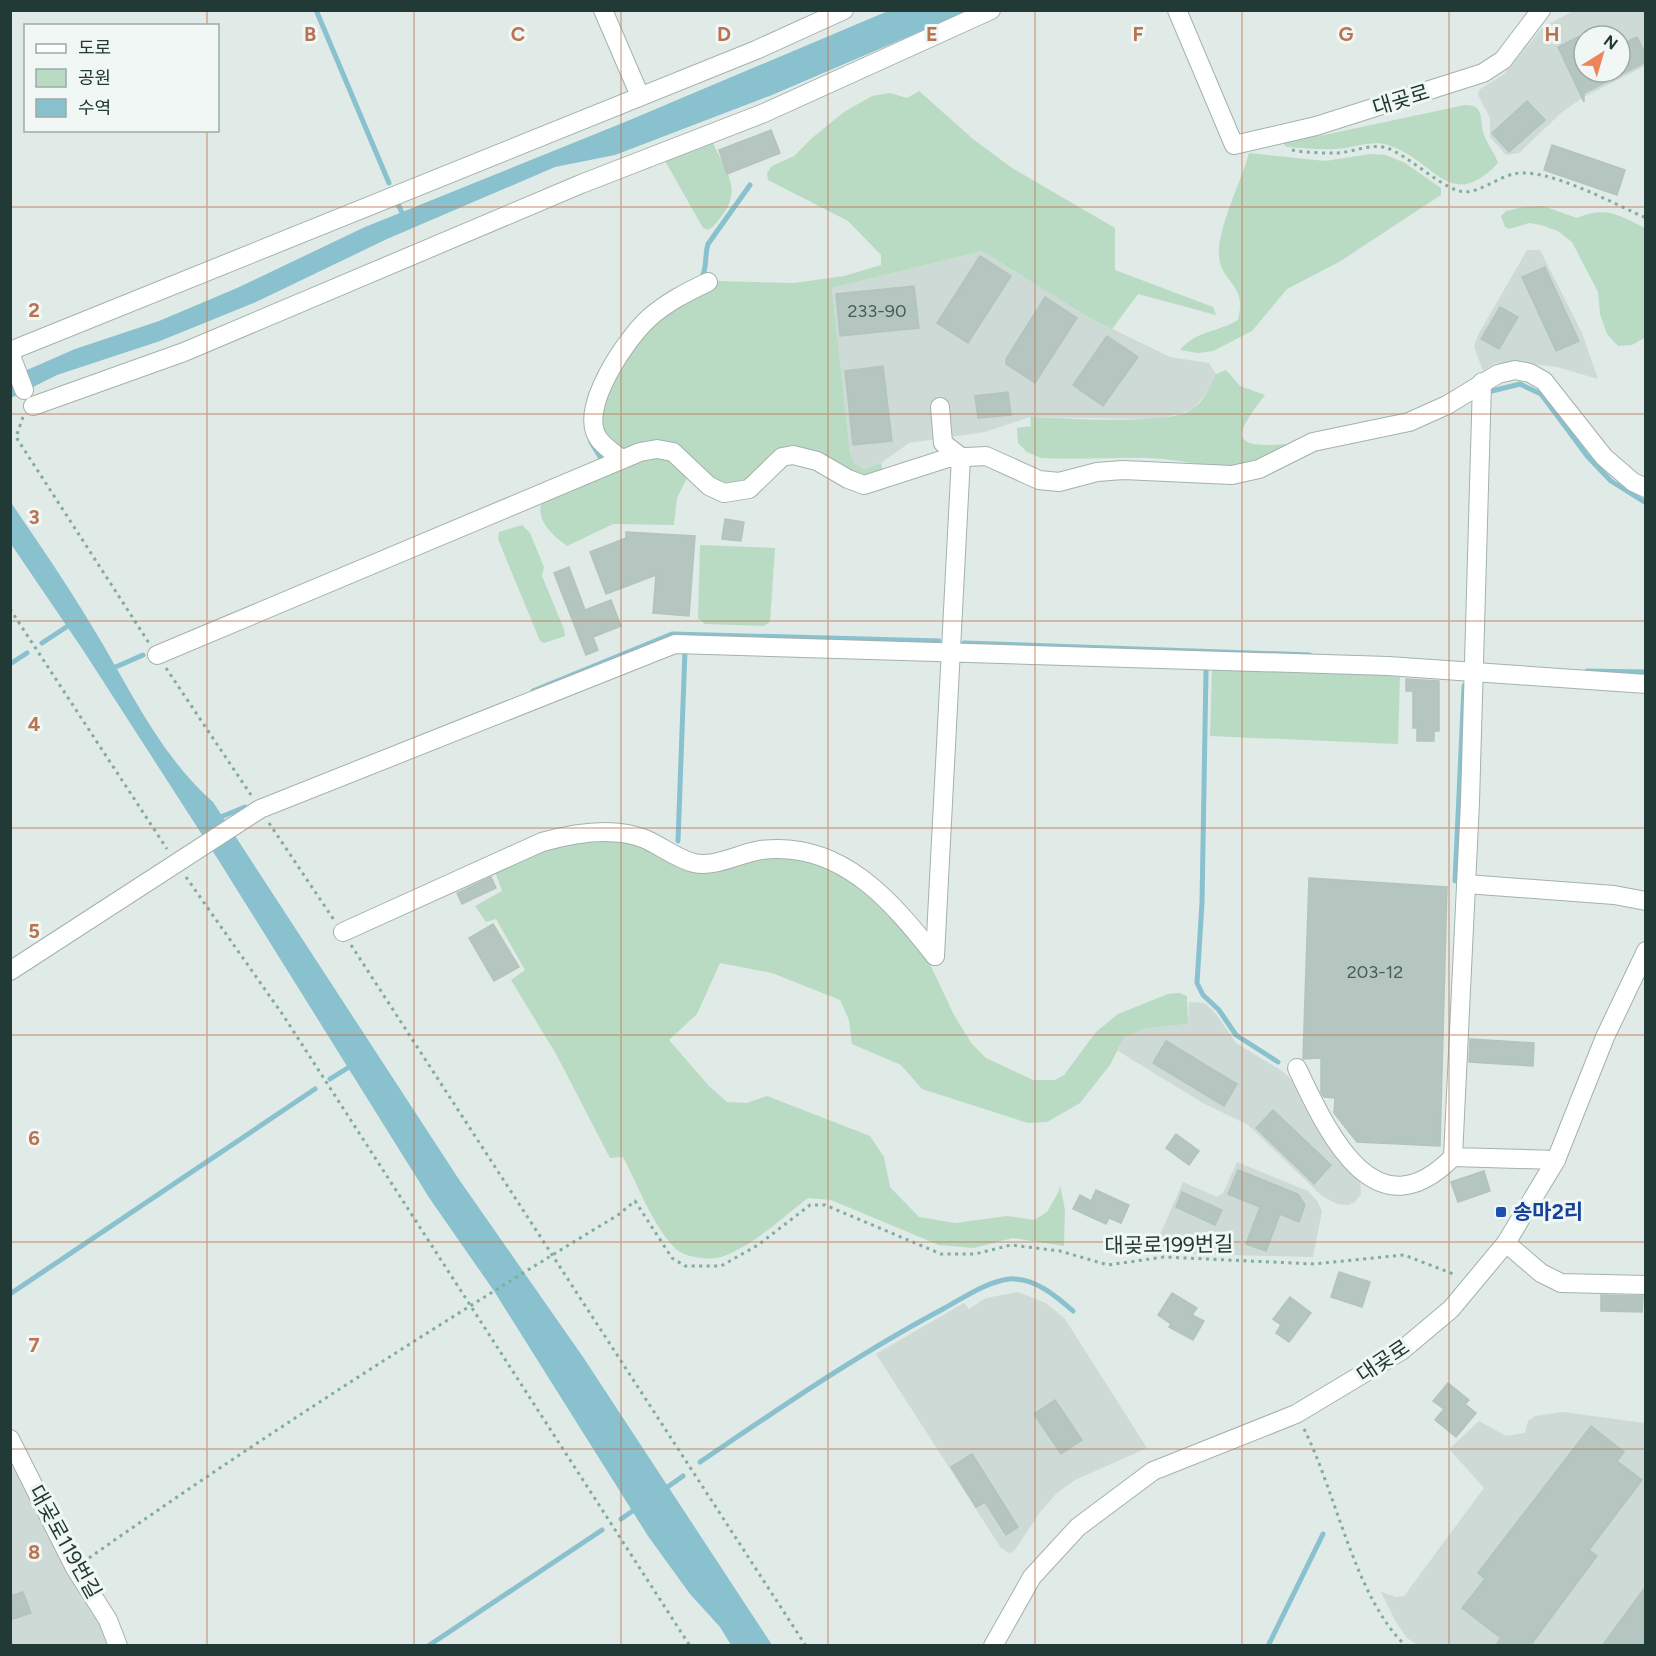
<svg xmlns="http://www.w3.org/2000/svg" width="1656" height="1656" font-family="Figtree,'Noto Sans KR',sans-serif">
<style>
.built{fill:#cedad5;fill-rule:evenodd}
.green{fill:#b9dbc4}
.water{fill:#89c1cf}
.lines{fill:none;stroke-linecap:round;stroke-linejoin:round}
.stream{stroke:#89c1cf;stroke-width:5}
.building{fill:#b5c5bf;stroke:#b3c4bd;stroke-width:1.5}
.minor-casing{stroke:#a3b2ad;stroke-width:20}
.path{stroke:#81ada1;stroke-width:3;stroke-dasharray:3 4.5;stroke-linecap:butt}
.minor{stroke:#fff;stroke-width:18}
.grid{fill:none;stroke:#bb7251;stroke-width:1.5;stroke-opacity:0.55}
.transit-dot{fill:#1a4fb4;stroke:#f0f7f4;stroke-width:2}
.labels{text-anchor:middle;stroke-width:6;stroke-linejoin:round;paint-order:stroke}
.number-label{font-size:18px;fill:#465d58}
.street-label{font-size:21px;fill:#213a35;stroke:#f0f7f4}
.transit-label{font-size:21px;font-weight:bold;fill:#164399;stroke:#f0f7f4;text-anchor:start}
.grid-label{font-size:20px;text-anchor:middle;font-weight:bold;fill:#bb7251;stroke:#f0f7f4;stroke-width:6;stroke-linejoin:round;paint-order:stroke}
</style>
<rect width="100%" height="100%" fill="#e0eae6"/>
<g class="built">
<path d="M1575 10 1645 11V66L1582 98 1561 113 1519 153 1506 155 1490 137V118L1478 95 1479 90 1504 74 1543 27ZM1584 36H1620V72H1584Z"/>
<polygon points="1527,250 1540,250 1582,333 1598,379 1557,367 1525,363 1495,363 1483,371 1474,347 1478,335"/>
<polygon points="982,251 1086,316 1170,357 1209,363 1216,374 1211,386 1193,410 1158,419 1030,417 985,432 909,443 881,463 864,469 854,463 850,453 832,288"/>
<polygon points="1189,1002 1205,1003 1216,1014 1236,1043 1282,1071 1292,1080 1315,1125 1360,1179 1361,1194 1355,1202 1348,1205 1337,1204 1322,1196 1248,1125 1203,1103 1118,1051 1124,1038 1146,1028 1188,1024"/>
<polygon points="1237,1162 1308,1191 1317,1201 1322,1211 1313,1257 1152,1253 1183,1182 1217,1197 1223,1193"/>
<polygon points="1018,1292 1046,1303 1065,1319 1147,1448 1075,1480 1057,1493 1041,1511 1014,1551 1009,1553 1001,1548 876,1354 964,1303 969,1309 986,1298"/>
<polygon points="1563,1412 1645,1423 1645,1645 1418,1645 1407,1638 1396,1622 1381,1592 1396,1597 1404,1596 1484,1488 1449,1449 1479,1421 1506,1436 1525,1433 1528,1421 1535,1416"/>
<polygon points="10,1461 60,1559 95,1615 109,1645 11,1645"/>
</g>
<g class="green">
<polygon points="919,91 973,139 1012,168 1115,228 1115,270 1213,307 1216,315 1138,294 1112,329 1086,316 982,251 832,288 850,453 854,463 864,469 881,463 884,476 864,481 790,450 753,481 721,490 687,460 618,450 608,443 599,415 608,387 648,319 716,281 794,283 844,276 881,265 881,255 848,221 768,180 767,173 772,166 794,156 812,138 844,112 872,96 890,93 907,98"/>
<path d="M1465 105C1484 105 1480 118 1483 132 1486 143 1495 153 1498 163 1450 214 1435 160 1388 145 1373 140 1353 148 1337 149 1321 150 1303 148 1287 147L1282 143 1287 139 1324 135Z"/>
<path d="M708 139 713 143C724 168 742 188 724 213 719 219 715 226 708 230L703 228 664 159Z"/>
<path d="M1249 153 1325 161 1371 154 1386 155 1405 163 1441 188V195L1339 262 1287 289 1252 331 1213 351 1198 353 1180 350C1197 330 1216 333 1238 320 1239 314 1241 307 1240 301 1238 284 1220 276 1219 256 1217 229 1241 182 1249 153Z"/>
<path d="M1543 206 1577 218C1608 206 1617 215 1645 228L1644 338 1632 345 1618 346 1607 334 1600 314 1598 292 1572 242 1558 231 1541 225 1529 223 1509 229 1505 227 1501 216 1506 211 1523 207Z"/>
<path d="M1226 370 1240 386 1265 395C1235 434 1227 449 1287 444 1238 481 1204 461 1151 458 1114 457 1077 460 1041 458L1027 452 1018 443 1017 428 1031 426 1030 417C1062 418 1170 426 1193 409 1203 402 1211 385 1216 374Z"/>
<path d="M664 451 688 476 677 498 674 525 613 524 567 546C553 536 533 518 543 500Z"/>
<polygon points="522,525 530,533 544,567 542,576 564,629 565,636 544,643 540,641 498,539 499,532"/>
<polygon points="700,545 775,548 770,622 764,626 705,624 698,618"/>
<polygon points="1212,670 1341,671 1400,677 1398,744 1210,736"/>
<path d="M599 838 633 841 690 870 793 855 851 878 911 937 929 962 954 1015 972 1044 986 1058 1033 1080H1055L1064 1075 1096 1032 1118 1014 1168 994 1179 993 1187 996 1188 1024 1146 1028 1124 1038 1110 1065 1080 1103 1047 1122 1028 1123 922 1089 901 1065 852 1044 849 1020 840 1000 772 973 720 963 697 1014 669 1040 709 1086 727 1102 747 1103 767 1096 870 1136 884 1157 890 1187 919 1217 955 1223 1007 1216 1034 1220 1047 1212 1059 1191 1060 1185 1065 1210 1064 1246 1013 1238 974 1248 939 1245 831 1200 808 1198C782 1218 755 1244 724 1256 713 1261 685 1258 676 1249 652 1225 639 1187 623 1157L610 1158 556 1054 511 980 525 970 496 919 486 922 475 906 502 891 494 869 544 848Z"/>
</g>
<g class="water">
<polygon points="888,11 968,11 772,95 615,155 555,167 387,239 256,302 160,341 57,375 11,398 11,377 75,349 159,321 237,288 365,227 625,122"/>
<path d="M10 501C37 541 65 581 90 623 128 684 158 754 213 802L458 1178 583 1357 772 1645H731L720 1627 690 1594 648 1536 494 1291 430 1199 219 861 83 650 11 544Z"/>
</g>
<g class="lines">
<g class="stream">
<polyline points="316,10 389,183"/>
<polyline points="397,202 404,217"/>
<path d="M701 279C708 267 704 257 708 244L750 185"/>
<polyline points="1492,391 1520,384 1541,394 1588,457 1611,481 1646,503"/>
<polyline points="591,442 602,460 599,461"/>
<polyline points="42,643 71,624"/>
<polyline points="964,643 1310,655"/>
<polyline points="10,664 27,653"/>
<polyline points="111,669 143,655"/>
<polyline points="1206,671 1202,903 1197,983 1203,995 1219,1010 1236,1035 1278,1062"/>
<polyline points="1587,671 1646,672"/>
<polyline points="533,691 672,634 939,641"/>
<polyline points="216,819 245,807"/>
<polyline points="678,841 685,650"/>
<polyline points="1455,881 1464,686"/>
<polyline points="330,1079 354,1064"/>
<polyline points="10,1294 315,1089"/>
<path d="M700 1462C780 1408 858 1354 943 1309 963 1298 986 1282 1009 1279 1034 1277 1056 1296 1073 1311"/>
<polyline points="662,1491 683,1476"/>
<polyline points="621,1519 637,1508"/>
<polyline points="428,1646 602,1530"/>
<polyline points="1268,1646 1323,1534"/>
</g>
</g>
<g class="building">
<polygon points="1584,34 1584,72 1620,72 1620,45 1637,37 1646,55 1646,62 1584,93 1584,102 1558,47"/>
<polygon points="1527,101 1545,120 1509,152 1492,133"/>
<polygon points="771,130 780,153 727,174 719,150"/>
<polygon points="1552,145 1625,170 1617,195 1544,170"/>
<polygon points="980,256 1011,276 968,343 937,323"/>
<polygon points="1545,267 1579,341 1556,351 1522,277"/>
<polygon points="914,286 919,328 840,336 836,294"/>
<polygon points="1045,297 1077,318 1035,383 1006,364 1006,359"/>
<polygon points="1500,307 1518,317 1499,349 1481,339"/>
<polygon points="1107,336 1138,357 1103,406 1073,385"/>
<polygon points="883,366 892,441 853,445 845,371"/>
<polygon points="1008,392 1011,415 978,418 975,396"/>
<polygon points="725,519 744,522 741,541 722,539"/>
<polygon points="626,532 695,536 689,616 653,613 656,575 606,594 590,552 626,538"/>
<polygon points="569,567 585,610 611,600 621,626 593,637 598,650 586,655 554,573"/>
<polygon points="1406,679 1439,681 1439,731 1434,731 1434,741 1417,741 1417,728 1413,728 1413,691 1406,691"/>
<polygon points="491,877 496,888 462,904 457,893"/>
<polygon points="1309,878 1447,887 1440,1146 1357,1142 1334,1113 1335,1098 1324,1097 1321,1092 1321,1058 1303,1059"/>
<polygon points="493,924 519,967 494,981 469,938"/>
<polygon points="1470,1039 1534,1043 1533,1066 1469,1062"/>
<polygon points="1166,1041 1237,1084 1224,1106 1153,1063"/>
<polygon points="1273,1110 1331,1165 1314,1184 1256,1128"/>
<polygon points="1176,1134 1199,1151 1189,1165 1166,1148"/>
<polygon points="1238,1170 1298,1194 1305,1205 1299,1222 1280,1214 1266,1251 1246,1244 1260,1207 1228,1194"/>
<polygon points="1484,1171 1490,1191 1458,1202 1451,1182"/>
<polygon points="1096,1190 1129,1205 1121,1223 1109,1218 1106,1224 1073,1209 1080,1195 1091,1201"/>
<polygon points="1182,1192 1222,1210 1215,1225 1176,1207"/>
<polygon points="1339,1272 1370,1282 1362,1307 1331,1297"/>
<polygon points="1172,1293 1197,1308 1192,1315 1204,1321 1193,1340 1169,1327 1171,1324 1158,1315"/>
<polygon points="1601,1295 1643,1296 1642,1312 1601,1311"/>
<polygon points="1290,1297 1311,1313 1289,1342 1276,1333 1281,1325 1273,1319"/>
<polygon points="1448,1383 1469,1400 1465,1404 1476,1413 1456,1437 1435,1420 1444,1409 1433,1401"/>
<polygon points="1055,1400 1082,1440 1061,1454 1034,1414"/>
<polygon points="1591,1426 1624,1452 1617,1461 1642,1480 1589,1550 1597,1556 1530,1646 1495,1646 1501,1638 1462,1608 1485,1579 1478,1573"/>
<polygon points="972,1454 1018,1527 1006,1535 985,1502 976,1507 951,1467"/>
<polygon points="1646,1586 1646,1646 1602,1646 1608,1638"/>
<polygon points="23,1592 31,1613 10,1620 10,1596"/>
</g>
<g class="lines">
<defs>
<g id="minor">
<polyline points="603,10 640,96"/>
<polyline points="1177,10 1234,145 1316,126 1483,73 1503,60 1541,10"/>
<polyline points="10,351 756,50 844,10"/>
<polyline points="10,353 24,390"/>
<polyline points="1482,382 1470,802 1453,1157 1556,1160"/>
<polyline points="33,406 184,352 581,184 764,113 991,10"/>
<path d="M622 459C614 453 604 447 598 438 578 408 627 338 649 318 667 302 687 292 708 282"/>
<polyline points="157,655 640,452 657,449 673,452 709,486 724,493 749,489 782,457 793,455 817,461 848,479 864,485 948,458 986,456 1039,480 1059,482 1097,472 1123,470 1232,475 1259,469 1313,442 1409,422 1447,405 1498,374 1515,370 1530,373 1544,381 1604,457 1633,482 1646,488"/>
<polyline points="1466,884 1614,895 1646,901"/>
<path d="M343 932 542 842C574 833 613 826 645 839 661 846 677 859 694 863 715 868 740 853 761 850 840 840 891 900 935 956"/>
<polyline points="935,956 961,457 943,443 940,407"/>
<polyline points="10,971 260,809 675,644 1388,666 1646,684"/>
<path d="M1297 1068C1327 1131 1374 1237 1453 1157"/>
<polyline points="1506,1243 1541,1273 1561,1283 1646,1285"/>
<polyline points="10,1439 75,1568 108,1620 118,1646"/>
<polyline points="993,1646 1032,1577 1078,1527 1153,1471 1296,1414 1401,1351 1451,1309 1506,1243 1556,1160 1605,1037 1646,951"/>
</g>
</defs>
<use href="#minor" class="minor-casing"/>
<g class="path">
<path d="M1292 150C1306 153 1323 153 1337 153 1354 152 1371 143 1387 148 1410 156 1445 192 1466 192 1481 191 1498 178 1513 174 1546 166 1614 204 1646 218"/>
<polyline points="23,417 16,437 149,643"/>
<polyline points="10,609 167,849"/>
<polyline points="166,668 251,795"/>
<polyline points="269,823 334,920"/>
<polyline points="186,877 283,1015 690,1646"/>
<polyline points="351,945 806,1646"/>
<path d="M1304 1429C1336 1492 1355 1598 1406 1646"/>
<path d="M89 1558C261 1437 438 1324 618 1215L635 1201 672 1258 685 1266H721L758 1245 810 1205H825L941 1254H975L1011 1245 1060 1251 1108 1265 1164 1257 1314 1264 1404 1255 1456 1275"/>
</g>
<use href="#minor" class="minor"/>
</g>
<path class="grid" d="M207 10V26M414 10V1646M621 10V1646M828 10V1646M1035 10V1646M1242 10V1646M1449 10V1646M207 130V1646M10 207H1646M10 414H1646M10 621H1646M10 828H1646M10 1035H1646M10 1242H1646M10 1449H1646"/>
<rect class="transit-dot" x="1495" y="1206" width="12" height="12" rx="3"/>
<g class="labels">
<g class="number-label">
<text x="877" y="317">233-90</text>
<text x="1375" y="978">203-12</text>
</g>
<g class="street-label">
<text transform="translate(1401 100) rotate(-17)" y="7">대곶로</text>
<text transform="translate(1169 1245) rotate(-1)" y="7">대곶로199번길</text>
<text transform="translate(1383 1361) rotate(-34)" y="7">대곶로</text>
<text transform="translate(65 1542) rotate(61)" y="7">대곶로119번길</text>
</g>
<g class="transit-label">
<text x="1513" y="1219">송마2리</text>
</g>
</g>
<g class="grid-label">
<text x="310" y="41">B</text>
<text x="518" y="41">C</text>
<text x="724" y="41">D</text>
<text x="932" y="41">E</text>
<text x="1138" y="41">F</text>
<text x="1346" y="41">G</text>
<text x="1552" y="41">H</text>
<text x="34" y="317">2</text>
<text x="34" y="524">3</text>
<text x="34" y="731">4</text>
<text x="34" y="938">5</text>
<text x="34" y="1145">6</text>
<text x="34" y="1352">7</text>
<text x="34" y="1559">8</text>
</g>
<rect width="1656" height="1656" fill="none" stroke="#213a35" stroke-width="24"/>
<rect x="24" y="24" width="195" height="108" fill="#f0f7f4" stroke="#9daba8" stroke-width="1.5"/>
<rect x="36" y="44" width="30" height="9" fill="#ffffff" stroke="#9daba8" stroke-width="1.5"/>
<text x="78" y="54" font-size="18" fill="#213a35">도로</text>
<rect x="36" y="69" width="30" height="18" fill="#b9dbc4" stroke="#9daba8" stroke-width="1.5"/>
<text x="78" y="84" font-size="18" fill="#213a35">공원</text>
<rect x="36" y="99" width="30" height="18" fill="#89c1cf" stroke="#9daba8" stroke-width="1.5"/>
<text x="78" y="114" font-size="18" fill="#213a35">수역</text>
<g transform="translate(1602 54) rotate(37)"><circle r="28" fill="#f0f7f4" stroke="#9daba8" stroke-width="1.5"/>
<path d="M0-4.5L10 22L0 15L-10 22Z" fill="#ee855a"/>
<text y="-9" font-size="16" font-weight="bold" text-anchor="middle" fill="#213a35">N</text>
</g>
</svg>
